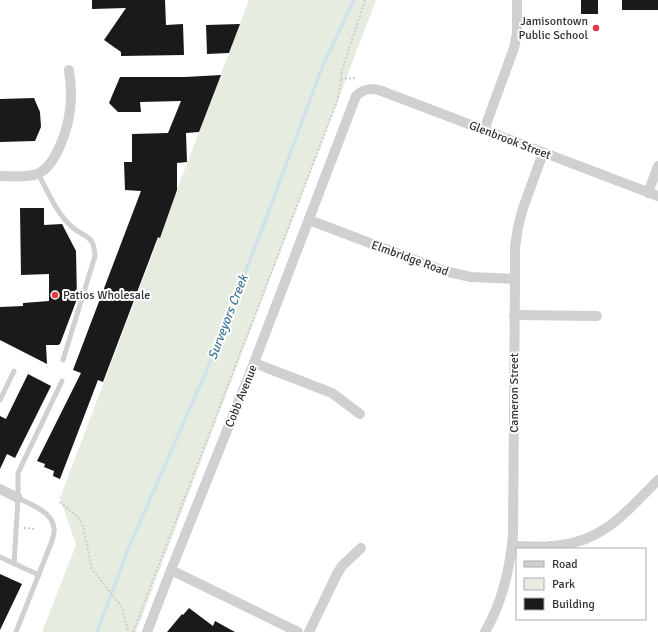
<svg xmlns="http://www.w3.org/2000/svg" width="658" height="632" font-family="Signika,sans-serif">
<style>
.green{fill:#e6ecdf}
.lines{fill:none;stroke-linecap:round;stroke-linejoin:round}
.stream{stroke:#cfe2ee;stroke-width:3.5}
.building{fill:#1a1a1a}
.path{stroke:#cdcdcd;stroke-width:2;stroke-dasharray:2 2;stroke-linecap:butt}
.lane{stroke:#d0d0d0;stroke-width:5}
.street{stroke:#d0d0d0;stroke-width:10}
.poi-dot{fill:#e63946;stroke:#fff;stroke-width:1.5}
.labels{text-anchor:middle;stroke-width:4;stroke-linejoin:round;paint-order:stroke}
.poi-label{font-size:12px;fill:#333;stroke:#fff;text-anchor:end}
.street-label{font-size:12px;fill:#333;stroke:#fff}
.water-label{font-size:13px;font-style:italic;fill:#3f7597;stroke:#fff}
</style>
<rect width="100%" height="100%" fill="#fff"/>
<polygon class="green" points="249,0 376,0 136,632 42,632 76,545 60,498"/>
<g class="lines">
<polyline class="stream" points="97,632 129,547 209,365 264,224 323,65 354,0"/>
</g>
<g class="building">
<polygon points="92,0 165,0 166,25 183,24 184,55 121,56 121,52 104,40 126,8 92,9"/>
<rect x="581" y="0" width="17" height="14"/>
<rect x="622" y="0" width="36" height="10"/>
<polygon points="240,24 229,53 207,54 206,25"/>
<polygon points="221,75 199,132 186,133 187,162 177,163 177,190 160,238 158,237 103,382 98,380 60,479 53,476 54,471 44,467 45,464 37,461 81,373 73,370 141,191 125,190 124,162 132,162 132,134 168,133 181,101 140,102 141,112 118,112 109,103 120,77 185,77"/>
<polygon points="34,98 40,112 41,127 35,141 0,142 0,99"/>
<polygon points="20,208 44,208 44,225 62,224 76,251 77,299 60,344 58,345 46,345 47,364 0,340 0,307 23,306 23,303 49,301 49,274 21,275"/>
<polygon points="28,374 51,386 15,458 7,454 0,469 0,416 6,419"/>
<polygon points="0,574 22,584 0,630"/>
<polygon points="189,608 213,626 215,621 235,632 167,632 182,614 183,615"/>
</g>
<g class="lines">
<g class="path">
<polyline points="341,79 355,78"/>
<polyline points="60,502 80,519 83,527 92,569 122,607 128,632"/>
<polyline points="24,528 35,529"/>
<polyline points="133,632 338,99 342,70 365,0"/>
</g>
<g class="lane">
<path d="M38 174C48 191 56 213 72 227 86 239 94 234 95 256L63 360"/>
<polyline points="0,400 14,371"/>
<polyline points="0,557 39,575"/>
<polyline points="14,564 18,498 18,473 62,381"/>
<path d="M16 632 52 541C53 537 55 532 54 528 52 511 31 505 18 498"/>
</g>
<g class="street">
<polyline points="484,130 514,48 517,33 517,0"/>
<path d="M0 176C12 176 26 178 37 174 56 167 68 128 70 110 72 96 71 83 69 70"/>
<polyline points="648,193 658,166"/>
<polyline points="309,220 444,271 471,277 515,279"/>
<polyline points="514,315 597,316"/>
<polyline points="254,363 332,393 360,414"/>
<polyline points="0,489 18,498"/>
<path d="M512 546C529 546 545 548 561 545 605 540 629 509 658 480"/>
<polyline points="147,632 171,570"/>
<path d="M298 632 171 570 254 363 356 96C363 89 370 88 379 90L658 196"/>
<polyline points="309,632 337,574 342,566 361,548"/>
<path d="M485 632C502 603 510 569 513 535L515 279V247L518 227 523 208 543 153"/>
</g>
</g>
<g class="poi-dot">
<circle cx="596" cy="28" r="4"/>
<circle cx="55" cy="295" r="4"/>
</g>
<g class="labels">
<g class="poi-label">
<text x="588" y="25">Jamisontown<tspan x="588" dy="14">Public School</tspan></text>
<text x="63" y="299" text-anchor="start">Patios Wholesale</text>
</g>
<g class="street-label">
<text transform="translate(510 140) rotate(21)" y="4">Glenbrook Street</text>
<text transform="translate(410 258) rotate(20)" y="4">Elmbridge Road</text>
<text transform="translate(514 393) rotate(-90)" y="4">Cameron Street</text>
<text transform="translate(241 396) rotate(-68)" y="4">Cobb Avenue</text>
</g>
<g class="water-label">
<text transform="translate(227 317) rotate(-69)" y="5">Surveyors Creek</text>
</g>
</g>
<rect x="516" y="548" width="130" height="72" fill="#ffffff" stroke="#adadad"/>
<rect x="524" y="561" width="20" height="6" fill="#d0d0d0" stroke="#adadad"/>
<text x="552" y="568" font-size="12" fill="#333333">Road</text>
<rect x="524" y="578" width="20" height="12" fill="#e6ecdf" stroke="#adadad"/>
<text x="552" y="588" font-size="12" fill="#333333">Park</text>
<rect x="524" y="598" width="20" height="12" fill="#1a1a1a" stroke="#adadad"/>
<text x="552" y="608" font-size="12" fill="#333333">Building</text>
</svg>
